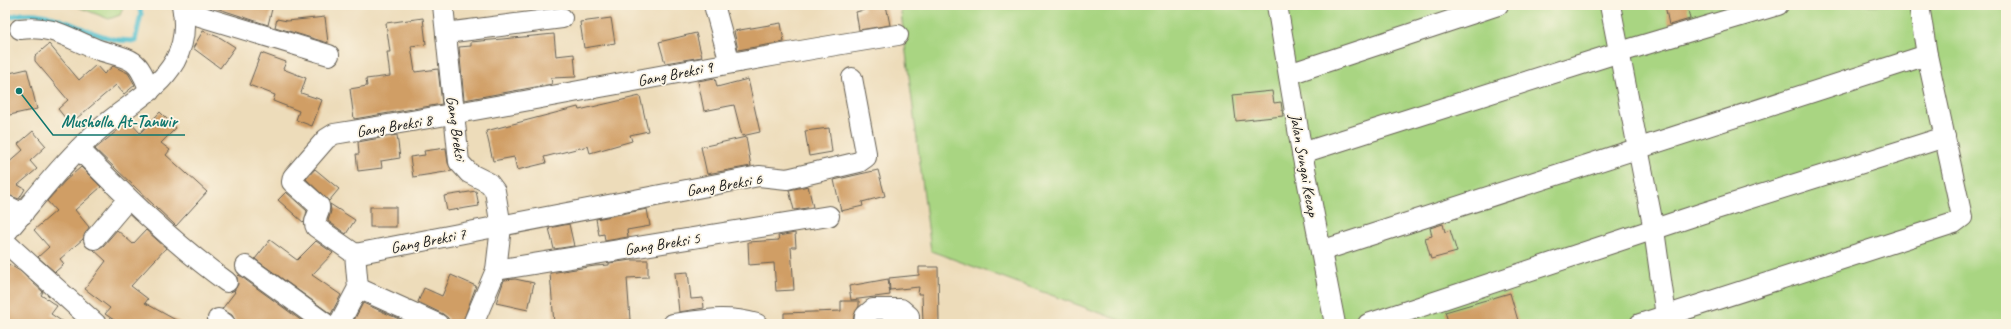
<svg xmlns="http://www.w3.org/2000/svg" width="2011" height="329" font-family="Caveat,sans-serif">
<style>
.green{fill:#a9d582;stroke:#62784f}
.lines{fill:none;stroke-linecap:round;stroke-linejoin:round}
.stream{stroke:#53bfce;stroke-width:5}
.building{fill:#d09e65}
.minor-casing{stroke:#655f53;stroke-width:22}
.minor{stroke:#fff;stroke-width:20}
.labels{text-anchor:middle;stroke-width:3.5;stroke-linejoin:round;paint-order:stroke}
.street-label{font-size:16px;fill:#1c1c1c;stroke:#fcf5e5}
.leader{fill:none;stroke:#0f766e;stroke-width:1.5}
.callout-dot{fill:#0f766e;stroke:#fcf5e5;stroke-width:1.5}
.callout-label{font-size:17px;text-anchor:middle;font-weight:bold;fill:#0f766e;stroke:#fcf5e5;stroke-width:3.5;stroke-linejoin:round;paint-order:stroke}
</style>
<rect width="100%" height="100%" fill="#fcf5e5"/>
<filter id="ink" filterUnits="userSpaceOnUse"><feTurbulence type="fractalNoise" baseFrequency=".025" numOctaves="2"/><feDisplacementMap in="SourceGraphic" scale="8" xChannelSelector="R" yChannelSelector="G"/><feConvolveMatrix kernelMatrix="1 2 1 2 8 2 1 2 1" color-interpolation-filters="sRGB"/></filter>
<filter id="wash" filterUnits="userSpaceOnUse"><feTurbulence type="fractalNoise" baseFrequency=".012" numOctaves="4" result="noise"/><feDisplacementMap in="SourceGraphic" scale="16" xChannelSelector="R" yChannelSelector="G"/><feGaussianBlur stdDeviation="0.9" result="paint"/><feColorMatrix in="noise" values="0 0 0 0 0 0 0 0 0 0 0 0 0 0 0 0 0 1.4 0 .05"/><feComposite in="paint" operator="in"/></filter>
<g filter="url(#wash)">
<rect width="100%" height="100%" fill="#eddcba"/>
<g class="green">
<polygon points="73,5 124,5 120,15 109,19"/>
<polygon points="900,5 2006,5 2006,324 1130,324 931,251"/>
</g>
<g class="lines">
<path class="stream" d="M5 19C42 2 77 31 113 39 120 41 128 40 135 41L141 14 139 5"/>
</g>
<g id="blocks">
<g class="building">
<polygon points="207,5 273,5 268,25"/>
<polygon points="863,5 886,5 890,25 859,30 856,12 864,10"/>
<polygon points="1665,5 1687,5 1690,19 1669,25"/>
<polygon points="325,17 328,43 275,27 277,19 287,21"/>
<polygon points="423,18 426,44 411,46 415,72 438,69 442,104 354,119 350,89 367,86 366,79 390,76 387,52 390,52 386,23"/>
<polygon points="611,18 615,43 584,48 580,22"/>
<polygon points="781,23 784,42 738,50 734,31"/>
<polygon points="203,31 221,38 235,47 220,68 193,48"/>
<polygon points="696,33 702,57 665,63 659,42"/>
<polygon points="554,34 556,56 574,54 576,77 551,78 552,84 464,100 459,47 471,46 471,42"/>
<polygon points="49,44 79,80 96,65 104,74 113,66 128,73 135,85 124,94 116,85 70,124 58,109 68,100 35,61 35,56"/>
<polygon points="261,53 286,62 283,69 306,78 301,93 322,100 312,126 296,120 299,111 273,101 275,95 249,85"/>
<polygon points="27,69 37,109 5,116 5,74"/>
<polygon points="715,78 717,87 748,79 760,132 742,136 734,105 704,111 698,81"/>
<polygon points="1272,91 1274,103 1281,102 1283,116 1236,121 1233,95"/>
<polygon points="640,96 648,131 630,135 632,141 590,153 588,146 544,157 546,163 517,170 514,157 493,161 486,131 578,107 579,110"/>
<polygon points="160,112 176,128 161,143 170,150 166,155 207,192 176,226 95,149 129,121 140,133"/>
<polygon points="829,128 832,152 809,156 805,131"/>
<polygon points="33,131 46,146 30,161 37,169 18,185 25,189 19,199 5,194 5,166 23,150 18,144"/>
<polygon points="397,135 400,158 381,161 382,168 358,171 356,154 359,154 358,142"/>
<polygon points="746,137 751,166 707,174 701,147"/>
<polygon points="446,148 448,163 452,171 413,177 410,157 425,155 424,151"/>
<polygon points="81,167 101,187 75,210 89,227 83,239 60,259 64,264 55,272 38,257 49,247 34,230 56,211 47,201 65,181"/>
<polygon points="315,169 339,189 329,201 306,179"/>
<polygon points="878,170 885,196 862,202 863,206 841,211 834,180"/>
<polygon points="808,186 813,207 794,210 789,190"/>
<polygon points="476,191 479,206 447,211 444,196"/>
<polygon points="286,192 307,211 304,223 278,200"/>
<polygon points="330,204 355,220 346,234 328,221 331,211"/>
<rect x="370" y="207" width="26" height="20"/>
<polygon points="647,209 650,226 627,230 628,237 605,241 604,234 599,235 596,219"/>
<polygon points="569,224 574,246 554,249 549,228"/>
<polygon points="1443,224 1445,232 1450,230 1457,252 1431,259 1425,238 1432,236 1430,228"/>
<polygon points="117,230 133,244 146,230 166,248 131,286 148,299 145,303 183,324 120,324 105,314 110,308 85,289 106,261 94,250 103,246"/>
<polygon points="795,233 796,247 791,247 794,290 776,291 774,263 749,265 748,242 779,240 778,236"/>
<polygon points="270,240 297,260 316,241 333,253 312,275 341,295 331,314 255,259"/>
<polygon points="632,260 648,260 648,277 627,278 630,320 593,322 593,324 554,324 550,273 595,266 609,265 609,263"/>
<polygon points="5,262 20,271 43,292 41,295 57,306 51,314 66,324 5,324"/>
<polygon points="919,267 938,267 939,324 923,324 922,294 918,294 919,287 890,290 889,278 919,275"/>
<polygon points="688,272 691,299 703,298 704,308 679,312 675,273"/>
<polygon points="239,275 306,324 237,324 232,315 222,309 235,292 234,291 238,284 237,277"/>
<polygon points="451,275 476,286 462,324 449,324 448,318 443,314 418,302 424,288 442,296"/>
<polygon points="515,279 534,283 528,310 496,303 504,280"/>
<polygon points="888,279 890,295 851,300 849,286"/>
<polygon points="1510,293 1519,324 1449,324 1445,312"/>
<polygon points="841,301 859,301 859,306 854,315 853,324 784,324 784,313 841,311"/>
<polygon points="363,303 410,324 352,324"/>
</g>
</g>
</g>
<g filter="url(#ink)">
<use href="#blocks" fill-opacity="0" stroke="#655f53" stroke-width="1"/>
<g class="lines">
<defs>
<g id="minor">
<polyline points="443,5 459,162 469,173 489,183 495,191 501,227 496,270 473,324"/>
<polyline points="714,5 730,63"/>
<polyline points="1277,5 1302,153 1335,324"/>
<polyline points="1610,5 1654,230 1666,316"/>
<polyline points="183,11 329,55"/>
<path d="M20 29C54 25 67 38 96 49 106 53 125 56 133 62 142 68 146 82 150 91"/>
<polyline points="446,33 562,18"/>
<polyline points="1289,74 1498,5"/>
<path d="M79 149C126 197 173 243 227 282"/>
<polyline points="1302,153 1620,52 1778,5"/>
<polyline points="5,205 23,214"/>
<path d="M5 234C36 198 65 159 101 128 125 106 158 91 175 61 185 43 186 25 182 5"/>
<polyline points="94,239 128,199"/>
<polyline points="5,242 96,324"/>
<polyline points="1321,251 1927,55"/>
<path d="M355 254 316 227C312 220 321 214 319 206L292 182 293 177 326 139 334 134C523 104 709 64 898 35"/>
<polyline points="355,254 759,176 787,179 859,162 866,157 866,153 852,78"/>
<polyline points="246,266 326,324"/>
<polyline points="496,270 829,216"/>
<polyline points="358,288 438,324"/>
<polyline points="218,319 225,324"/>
<polyline points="339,324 358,288 355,254"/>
<path d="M673 324C705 320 725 315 757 324"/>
<polyline points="864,324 865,316 873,309 901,309 909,316 909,324"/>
<polyline points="1368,324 1700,214 1945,137"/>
<polyline points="1640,324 1954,223 1962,217 1927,55 1919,5"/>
</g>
</defs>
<use href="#minor" class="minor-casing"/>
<use href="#minor" class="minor"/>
</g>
</g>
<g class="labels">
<g class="street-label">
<text transform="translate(675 73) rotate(-11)" y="6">Gang Breksi 9</text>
<text transform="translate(394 125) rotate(-9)" y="6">Gang Breksi 8</text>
<text transform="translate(457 128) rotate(82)" y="6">Gang Breksi</text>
<text transform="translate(1305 165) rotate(80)" y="6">Jalan Sungai Kecap</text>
<text transform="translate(724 184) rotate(-9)" y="6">Gang Breksi 6</text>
<text transform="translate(428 240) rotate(-11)" y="6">Gang Breksi 7</text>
<text transform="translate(662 243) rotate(-9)" y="6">Gang Breksi 5</text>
</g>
</g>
<path class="leader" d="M19 91L53 135H185"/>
<circle class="callout-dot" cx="19" cy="91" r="4"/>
<g class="callout-label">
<text x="119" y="127">Musholla At-Tanwir</text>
</g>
<rect width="2011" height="329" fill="none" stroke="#fcf5e5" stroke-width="20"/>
</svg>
